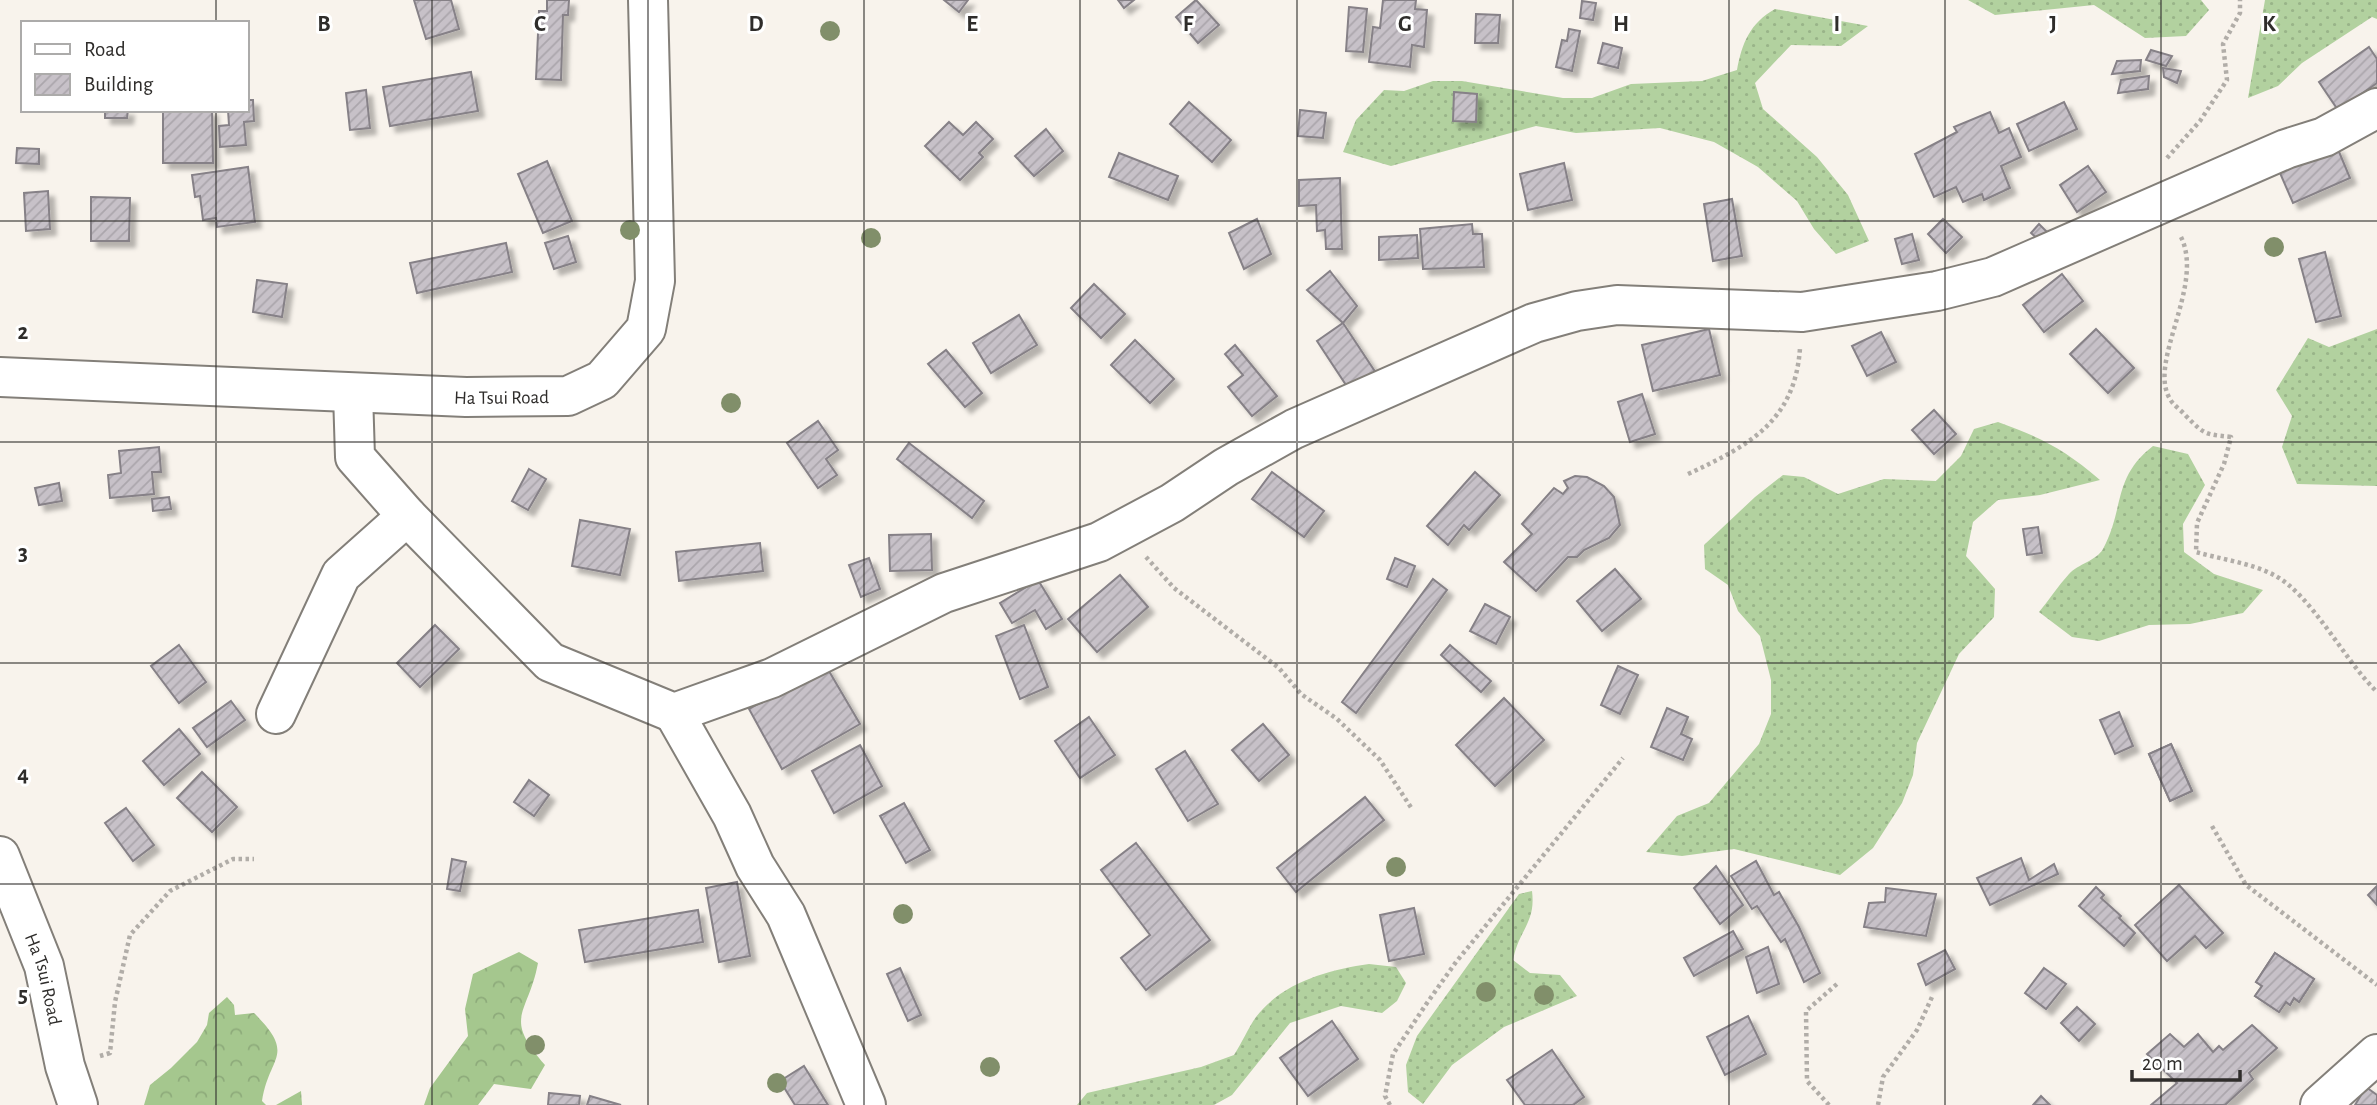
<svg xmlns="http://www.w3.org/2000/svg" width="2377" height="1105" font-family="'Alegreya Sans',sans-serif">
<style>
.grass{fill:url(#grass-dots)}
.forest{fill:url(#forest-crowns)}
.building{fill:url(#building-hatch);stroke:#868187;stroke-width:2;filter:url(#shadow)}
.lines{fill:none;stroke-linecap:round;stroke-linejoin:round}
.minor-casing{stroke:#837f79;stroke-width:42}
.path{stroke:#b1ada8;stroke-width:4.5;stroke-dasharray:3.5 3.5;stroke-linecap:butt}
.minor{stroke:#fff;stroke-width:38}
.tree{fill:#818f6a}
.grid{fill:none;stroke:#2f2d2b;stroke-width:2;stroke-opacity:0.55}
.labels{text-anchor:middle;stroke-width:6;stroke-linejoin:round;paint-order:stroke}
.street-label{font-size:19px;fill:#2f2d2b;stroke:#fff}
.grid-label{font-size:23px;text-anchor:middle;font-weight:bold;fill:#2f2d2b;stroke:#fff;stroke-width:6;stroke-linejoin:round;paint-order:stroke}
</style>
<defs>
<pattern id="grass-dots" width="8" height="8" patternUnits="userSpaceOnUse" patternTransform="scale(1.75)"><rect width="8" height="8" fill="#b2d19f"/><path d="M2 2h.1M6 6h.1" fill="none" stroke="#99b489" stroke-width="1.8" stroke-linecap="round"/></pattern>
<pattern id="forest-crowns" width="20" height="18" patternUnits="userSpaceOnUse" patternTransform="scale(1.75)"><rect width="20" height="18" fill="#a5c78e"/><path d="M2 6a3 3 0 1 1 6 0M12 15a3 3 0 1 1 6 0" fill="none" stroke="#8eab7b"/></pattern>
<pattern id="building-hatch" width="6" height="6" patternUnits="userSpaceOnUse" patternTransform="scale(1.75)"><rect width="6" height="6" fill="#c7c1c8"/><path d="M-1 1l2-2M0 6l6-6M5 7l2-2" fill="none" stroke="#aba6ac"/></pattern>
<filter id="shadow"><feDropShadow dx="6" dy="6" stdDeviation="2" flood-color="#0004"/></filter>
</defs>
<rect width="100%" height="100%" fill="#f8f3ec"/>
<g class="grass">
<polygon points="1968,0 2201,0 2209,10 2186,36 2145,38 2094,5 1995,15"/>
<polygon points="2265,0 2377,0 2377,19 2372,17 2302,63 2278,86 2248,98"/>
<path d="M1775 9 1868 26 1841 46 1791 45 1755 83 1763 109 1817 157 1848 195 1869 241 1836 254 1814 229 1797 201 1758 167 1714 142 1660 128 1576 133 1536 126 1391 166 1343 152 1356 120 1384 90 1404 91 1433 81H1462L1563 98H1592L1631 84 1702 81 1737 70C1742 43 1750 23 1775 9Z"/>
<polygon points="2377,329 2377,486 2297,484 2282,447 2292,416 2276,390 2308,338 2329,347"/>
<path d="M1998 422C2042 438 2064 449 2100 480L2040 495 1998 500 1973 522 1966 556 1995 589 1994 617 1959 654 1917 743 1913 775 1902 803 1873 848 1840 875 1734 849 1682 856 1646 852 1677 816 1709 803 1759 744 1771 714V680L1760 636 1738 611 1728 585 1705 569 1704 545 1755 497 1783 475 1804 477 1838 494 1884 479 1936 481 1961 456 1974 429Z"/>
<path d="M2153 446 2188 454 2205 485 2183 524 2184 552 2214 574 2263 590 2243 613 2190 624 2149 625 2099 641 2072 637 2039 612C2049 600 2058 586 2069 574 2078 564 2096 561 2103 549 2125 508 2112 478 2153 446Z"/>
<path d="M1532 891C1536 923 1519 929 1513 960L1530 973 1560 975 1577 996 1504 1027 1452 1065 1423 1104 1408 1092 1406 1065 1417 1036 1519 894Z"/>
<path d="M1369 964 1396 967 1406 983 1397 1001 1382 1013 1341 1006 1290 1023 1232 1095 1214 1105H1077L1087 1093 1201 1067 1234 1055C1242 1043 1248 1028 1256 1017 1283 982 1328 970 1369 964Z"/>
</g>
<g class="forest">
<path d="M519 952 538 963C528 1016 502 1016 545 1065L531 1089 494 1084 478 1105H424L430 1088 468 1036 465 1009 473 974Z"/>
<path d="M227 997 234 1005 235 1015 254 1013C297 1056 269 1055 262 1101L266 1105H144L150 1085 171 1068 197 1042 207 1025 209 1013Z"/>
<polygon points="301,1091 302,1105 276,1105"/>
</g>
<g class="building">
<polygon points="414,0 451,0 459,29 426,39"/>
<polygon points="547,0 569,0 568,15 563,15 561,80 536,79 539,11 547,11"/>
<polygon points="944,0 968,0 959,12"/>
<polygon points="1118,0 1134,0 1124,8"/>
<polygon points="1196,0 1219,25 1198,43 1176,17"/>
<polygon points="1383,0 1416,0 1415,9 1427,10 1424,47 1412,45 1410,67 1369,62 1373,27 1380,28"/>
<polygon points="1582,1 1596,3 1593,20 1580,18"/>
<polygon points="1349,7 1367,9 1363,52 1346,51"/>
<polygon points="1476,14 1500,15 1498,43 1475,43"/>
<polygon points="1569,29 1580,31 1572,71 1556,67 1562,40 1567,41"/>
<polygon points="1603,43 1622,48 1618,68 1598,63"/>
<polygon points="2369,47 2377,59 2377,83 2338,110 2319,82"/>
<polygon points="2151,50 2172,56 2166,66 2146,60"/>
<polygon points="2141,60 2140,71 2112,74 2117,61"/>
<polygon points="2163,68 2181,71 2177,83 2164,77"/>
<polygon points="471,72 478,111 390,126 383,87"/>
<polygon points="2149,76 2148,89 2118,93 2121,80"/>
<polygon points="366,90 370,128 350,130 346,93"/>
<polygon points="1454,92 1477,94 1476,122 1453,121"/>
<polygon points="247,100 253,100 254,121 244,122 246,145 220,147 219,126 229,125 228,110 247,110"/>
<polygon points="1189,102 1231,140 1212,162 1170,124"/>
<polygon points="2064,102 2077,129 2029,151 2017,124"/>
<polygon points="105,110 128,110 127,118 105,118"/>
<polygon points="163,110 212,110 213,163 163,163"/>
<polygon points="1300,110 1326,113 1323,138 1298,136"/>
<polygon points="1990,112 1999,133 2009,128 2021,157 2001,166 2010,188 1984,200 1982,194 1963,202 1956,187 1934,197 1915,154 1957,132 1954,127"/>
<polygon points="949,122 963,135 976,122 993,139 979,153 983,157 960,180 925,146"/>
<polygon points="1046,129 1063,151 1034,176 1015,156"/>
<polygon points="2337,147 2350,178 2293,203 2280,173"/>
<polygon points="17,148 39,149 39,164 16,163"/>
<polygon points="1119,153 1178,176 1168,200 1109,177"/>
<polygon points="547,161 572,221 543,233 518,174"/>
<polygon points="1564,163 1572,200 1528,210 1520,174"/>
<polygon points="2088,166 2106,192 2077,212 2060,185"/>
<polygon points="248,167 255,222 217,227 216,218 203,220 200,196 195,197 192,175"/>
<polygon points="1340,178 1342,249 1326,249 1325,230 1317,231 1316,205 1299,206 1299,180"/>
<polygon points="48,191 50,229 26,231 24,193"/>
<polygon points="91,197 130,198 129,241 91,241"/>
<polygon points="1732,199 1742,256 1713,261 1704,204"/>
<polygon points="1257,219 1271,254 1244,269 1229,233"/>
<polygon points="1943,219 1962,237 1946,253 1928,234"/>
<polygon points="1472,224 1473,234 1482,234 1484,267 1423,269 1420,229"/>
<polygon points="2039,224 2048,233 2040,241 2031,233"/>
<polygon points="1912,234 1919,260 1902,264 1895,239"/>
<polygon points="1417,235 1418,258 1379,260 1379,237"/>
<polygon points="568,236 576,262 554,269 545,243"/>
<polygon points="506,243 512,272 417,293 410,263"/>
<polygon points="2325,252 2341,316 2316,322 2299,259"/>
<polygon points="1330,271 1357,306 1343,323 1307,290"/>
<polygon points="2062,274 2083,301 2044,332 2023,305"/>
<polygon points="257,280 287,284 282,317 253,312"/>
<polygon points="1094,284 1125,314 1101,338 1071,308"/>
<polygon points="1019,315 1037,345 991,373 973,343"/>
<polygon points="1343,323 1376,373 1350,391 1317,341"/>
<polygon points="1709,329 1720,375 1653,391 1642,345"/>
<polygon points="2096,329 2134,368 2108,393 2070,354"/>
<polygon points="1881,332 1896,362 1867,376 1852,346"/>
<polygon points="1135,340 1174,379 1150,403 1111,365"/>
<polygon points="1235,345 1277,396 1252,416 1228,387 1243,375 1225,354"/>
<polygon points="946,350 982,393 965,407 928,364"/>
<polygon points="1642,394 1655,434 1630,442 1618,402"/>
<polygon points="1934,410 1956,434 1934,454 1912,430"/>
<polygon points="818,421 838,450 826,459 837,475 818,488 787,443"/>
<polygon points="909,443 984,501 972,518 897,459"/>
<polygon points="159,447 161,472 152,472 154,494 110,498 108,475 121,473 119,451"/>
<polygon points="529,469 546,479 528,510 512,501"/>
<polygon points="1272,472 1324,511 1304,537 1252,499"/>
<polygon points="1475,472 1500,495 1469,530 1464,525 1448,545 1427,526"/>
<polygon points="1575,476 1587,477 1604,486 1614,497 1620,525 1609,538 1584,550 1577,557 1568,557 1536,591 1504,562 1532,534 1522,524 1554,488 1563,494 1568,488 1564,481"/>
<polygon points="59,483 62,501 39,505 35,488"/>
<polygon points="169,497 171,509 153,511 152,499"/>
<polygon points="580,520 630,529 620,575 572,566"/>
<polygon points="2038,527 2042,553 2027,555 2023,529"/>
<polygon points="931,534 932,570 890,571 889,535"/>
<polygon points="760,543 763,571 679,581 676,552"/>
<polygon points="869,558 880,589 861,597 849,565"/>
<polygon points="1395,558 1415,566 1407,587 1387,579"/>
<polygon points="1615,569 1641,599 1602,631 1577,601"/>
<polygon points="1120,575 1148,607 1097,652 1068,619"/>
<polygon points="1433,579 1447,590 1356,713 1342,702"/>
<polygon points="1038,580 1062,619 1046,629 1035,610 1012,623 1000,603"/>
<polygon points="1485,604 1510,617 1496,644 1470,631"/>
<polygon points="435,625 459,649 420,687 397,663"/>
<polygon points="1024,625 1048,687 1020,699 996,636"/>
<polygon points="179,645 206,682 179,703 151,666"/>
<polygon points="1450,645 1491,681 1481,692 1441,655"/>
<polygon points="826,666 860,724 782,769 749,709"/>
<polygon points="1618,666 1638,675 1620,714 1601,705"/>
<polygon points="1504,698 1544,740 1495,786 1456,745"/>
<polygon points="231,701 245,720 207,747 193,728"/>
<polygon points="1667,708 1688,717 1681,734 1692,739 1683,760 1651,747"/>
<polygon points="2119,712 2133,746 2115,754 2100,720"/>
<polygon points="1089,717 1115,755 1080,778 1055,741"/>
<polygon points="1263,724 1289,755 1259,781 1232,750"/>
<polygon points="179,729 200,754 164,785 143,761"/>
<polygon points="2171,744 2192,791 2170,801 2149,754"/>
<polygon points="2171,744 2192,791 2170,801 2149,754"/>
<polygon points="860,745 882,786 834,813 812,771"/>
<polygon points="1185,751 1218,804 1188,821 1156,769"/>
<polygon points="202,772 237,807 212,832 177,798"/>
<polygon points="529,780 549,795 534,816 514,802"/>
<polygon points="1365,797 1384,820 1296,892 1277,868"/>
<polygon points="904,803 930,850 906,863 880,816"/>
<polygon points="126,808 154,845 133,861 105,823"/>
<polygon points="1136,843 1210,940 1146,990 1121,958 1150,935 1101,870"/>
<polygon points="2021,858 2029,880 2054,864 2058,874 1990,905 1977,878"/>
<polygon points="452,859 466,862 460,891 447,889"/>
<polygon points="1756,861 1774,895 1779,892 1799,927 1820,973 1804,982 1785,939 1781,942 1757,906 1752,909 1731,876"/>
<polygon points="1716,866 1743,905 1720,924 1694,888"/>
<polygon points="737,882 750,956 719,962 706,888"/>
<polygon points="2179,885 2223,933 2206,948 2195,936 2167,961 2135,925"/>
<polygon points="2377,886 2377,905 2368,895"/>
<polygon points="2096,887 2104,895 2101,898 2121,916 2119,918 2135,933 2124,946 2079,906"/>
<polygon points="1886,888 1936,894 1926,936 1864,927 1869,903 1885,902"/>
<polygon points="1414,908 1424,954 1389,961 1380,915"/>
<polygon points="698,910 703,942 585,962 579,930"/>
<polygon points="1733,931 1743,949 1694,976 1684,958"/>
<polygon points="1768,947 1779,984 1757,993 1746,957"/>
<polygon points="1945,950 1955,969 1926,985 1918,964"/>
<polygon points="2275,953 2314,979 2299,1002 2294,998 2290,1005 2286,1002 2279,1012 2255,996 2262,986 2256,982"/>
<polygon points="2275,953 2314,979 2299,1002 2294,998 2290,1005 2286,1002 2279,1012 2255,996 2262,986 2256,982"/>
<polygon points="900,968 921,1015 908,1021 887,974"/>
<polygon points="2044,968 2066,984 2046,1009 2025,993"/>
<polygon points="2077,1007 2095,1024 2079,1041 2061,1023"/>
<polygon points="1748,1016 1766,1054 1725,1075 1707,1037"/>
<polygon points="1332,1021 1358,1059 1308,1096 1280,1058"/>
<polygon points="2252,1025 2277,1048 2249,1073 2253,1079 2225,1105 2151,1105 2177,1083 2147,1054 2170,1034 2184,1047 2198,1034 2213,1052 2219,1046 2223,1050"/>
<polygon points="1552,1050 1584,1097 1573,1105 1525,1105 1507,1080"/>
<polygon points="804,1066 828,1105 795,1105 780,1081"/>
<polygon points="2366,1087 2377,1095 2377,1105 2355,1105"/>
<polygon points="549,1093 580,1096 579,1105 548,1105"/>
<polygon points="590,1096 621,1105 587,1105"/>
<polygon points="2041,1096 2050,1105 2033,1105"/>
</g>
<g class="lines">
<defs>
<g id="minor">
<path id="s1" d="M0 377 466 397 568 396 602 380 646 329 655 281 648 0"/>
<polyline points="353,393 355,457 407,516 550,662 674,713 772,678 944,593 1099,542 1172,503 1226,467 1294,429 1534,323 1577,311 1617,305 1802,312 1937,291 1993,277 2286,149 2324,137 2377,108"/>
<polyline points="674,713 732,815 755,866 786,915 866,1105"/>
<polyline points="276,714 341,575 407,516"/>
<path id="s2" d="M0 856 44 966 65 1066 78 1105"/>
<polyline points="2320,1105 2377,1054"/>
</g>
</defs>
<use href="#minor" class="minor-casing"/>
<g class="path">
<polyline points="2167,158 2200,121 2227,80 2223,44 2240,13 2240,0"/>
<path d="M2181 237C2205 286 2147 362 2170 399 2173 405 2181 410 2185 415 2205 435 2204 434 2231 437L2224 464 2197 523 2196 552C2220 559 2251 563 2274 575 2312 595 2344 660 2377 692"/>
<path d="M1688 474C1748 446 1795 422 1800 348"/>
<polyline points="1146,557 1174,588 1279,668 1301,694 1337,719 1380,760 1412,809"/>
<polyline points="2212,826 2246,885 2377,985"/>
<polyline points="100,1056 110,1053 115,1002 130,935 170,891 233,859 254,859"/>
<polyline points="1390,1105 1385,1096 1393,1054 1427,1003 1456,962 1623,758"/>
<polyline points="1829,1105 1807,1081 1806,1011 1837,984"/>
<polyline points="1878,1105 1883,1077 1917,1030 1932,997"/>
</g>
<use href="#minor" class="minor"/>
</g>
<g class="tree">
<circle cx="830" cy="31" r="10"/>
<circle cx="630" cy="230" r="10"/>
<circle cx="871" cy="238" r="10"/>
<circle cx="2274" cy="247" r="10"/>
<circle cx="731" cy="403" r="10"/>
<circle cx="1396" cy="867" r="10"/>
<circle cx="903" cy="914" r="10"/>
<circle cx="1486" cy="992" r="10"/>
<circle cx="1544" cy="995" r="10"/>
<circle cx="535" cy="1045" r="10"/>
<circle cx="990" cy="1067" r="10"/>
<circle cx="777" cy="1083" r="10"/>
</g>
<path class="grid" d="M216 0V23M432 0V1105M648 0V1105M864 0V1105M1080 0V1105M1297 0V1105M1513 0V1105M1729 0V1105M1945 0V1105M2161 0V1105M216 110V1105M0 221H2377M0 442H2377M0 663H2377M0 884H2377"/>
<g class="labels">
<g class="street-label">
<text dy="7" stroke="none"><textPath href="#s1" startOffset="502">Ha Tsui Road</textPath></text>
<text dy="7" stroke="none"><textPath href="#s2" startOffset="131">Ha Tsui Road</textPath></text>
</g>
</g>
<g class="grid-label">
<text x="324" y="31">B</text>
<text x="540" y="31">C</text>
<text x="756" y="31">D</text>
<text x="972" y="31">E</text>
<text x="1188" y="31">F</text>
<text x="1405" y="31">G</text>
<text x="1621" y="31">H</text>
<text x="1837" y="31">I</text>
<text x="2053" y="31">J</text>
<text x="2269" y="31">K</text>
<text x="23" y="339">2</text>
<text x="23" y="560">3</text>
<text x="23" y="781">4</text>
<text x="23" y="1002">5</text>
</g>
<rect x="21" y="21" width="228" height="91" fill="#ffffff" stroke="#acabaa" stroke-width="2"/>
<rect x="35" y="44" width="35" height="10" fill="#ffffff" stroke="#acabaa" stroke-width="2"/>
<text x="84" y="56" font-size="21" fill="#2f2d2b">Road</text>
<rect x="35" y="74" width="35" height="21" fill="url(#building-hatch)" stroke="#acabaa" stroke-width="2"/>
<text x="84" y="91" font-size="21" fill="#2f2d2b">Building</text>
<path d="M2132 1070v10h108v-10" fill="none" stroke="#2f2d2b" stroke-width="3.5"/>
<text x="2142" y="1070" font-size="21" fill="#2f2d2b" stroke="#ffffff" stroke-width="5" paint-order="stroke">20 m</text>
</svg>
